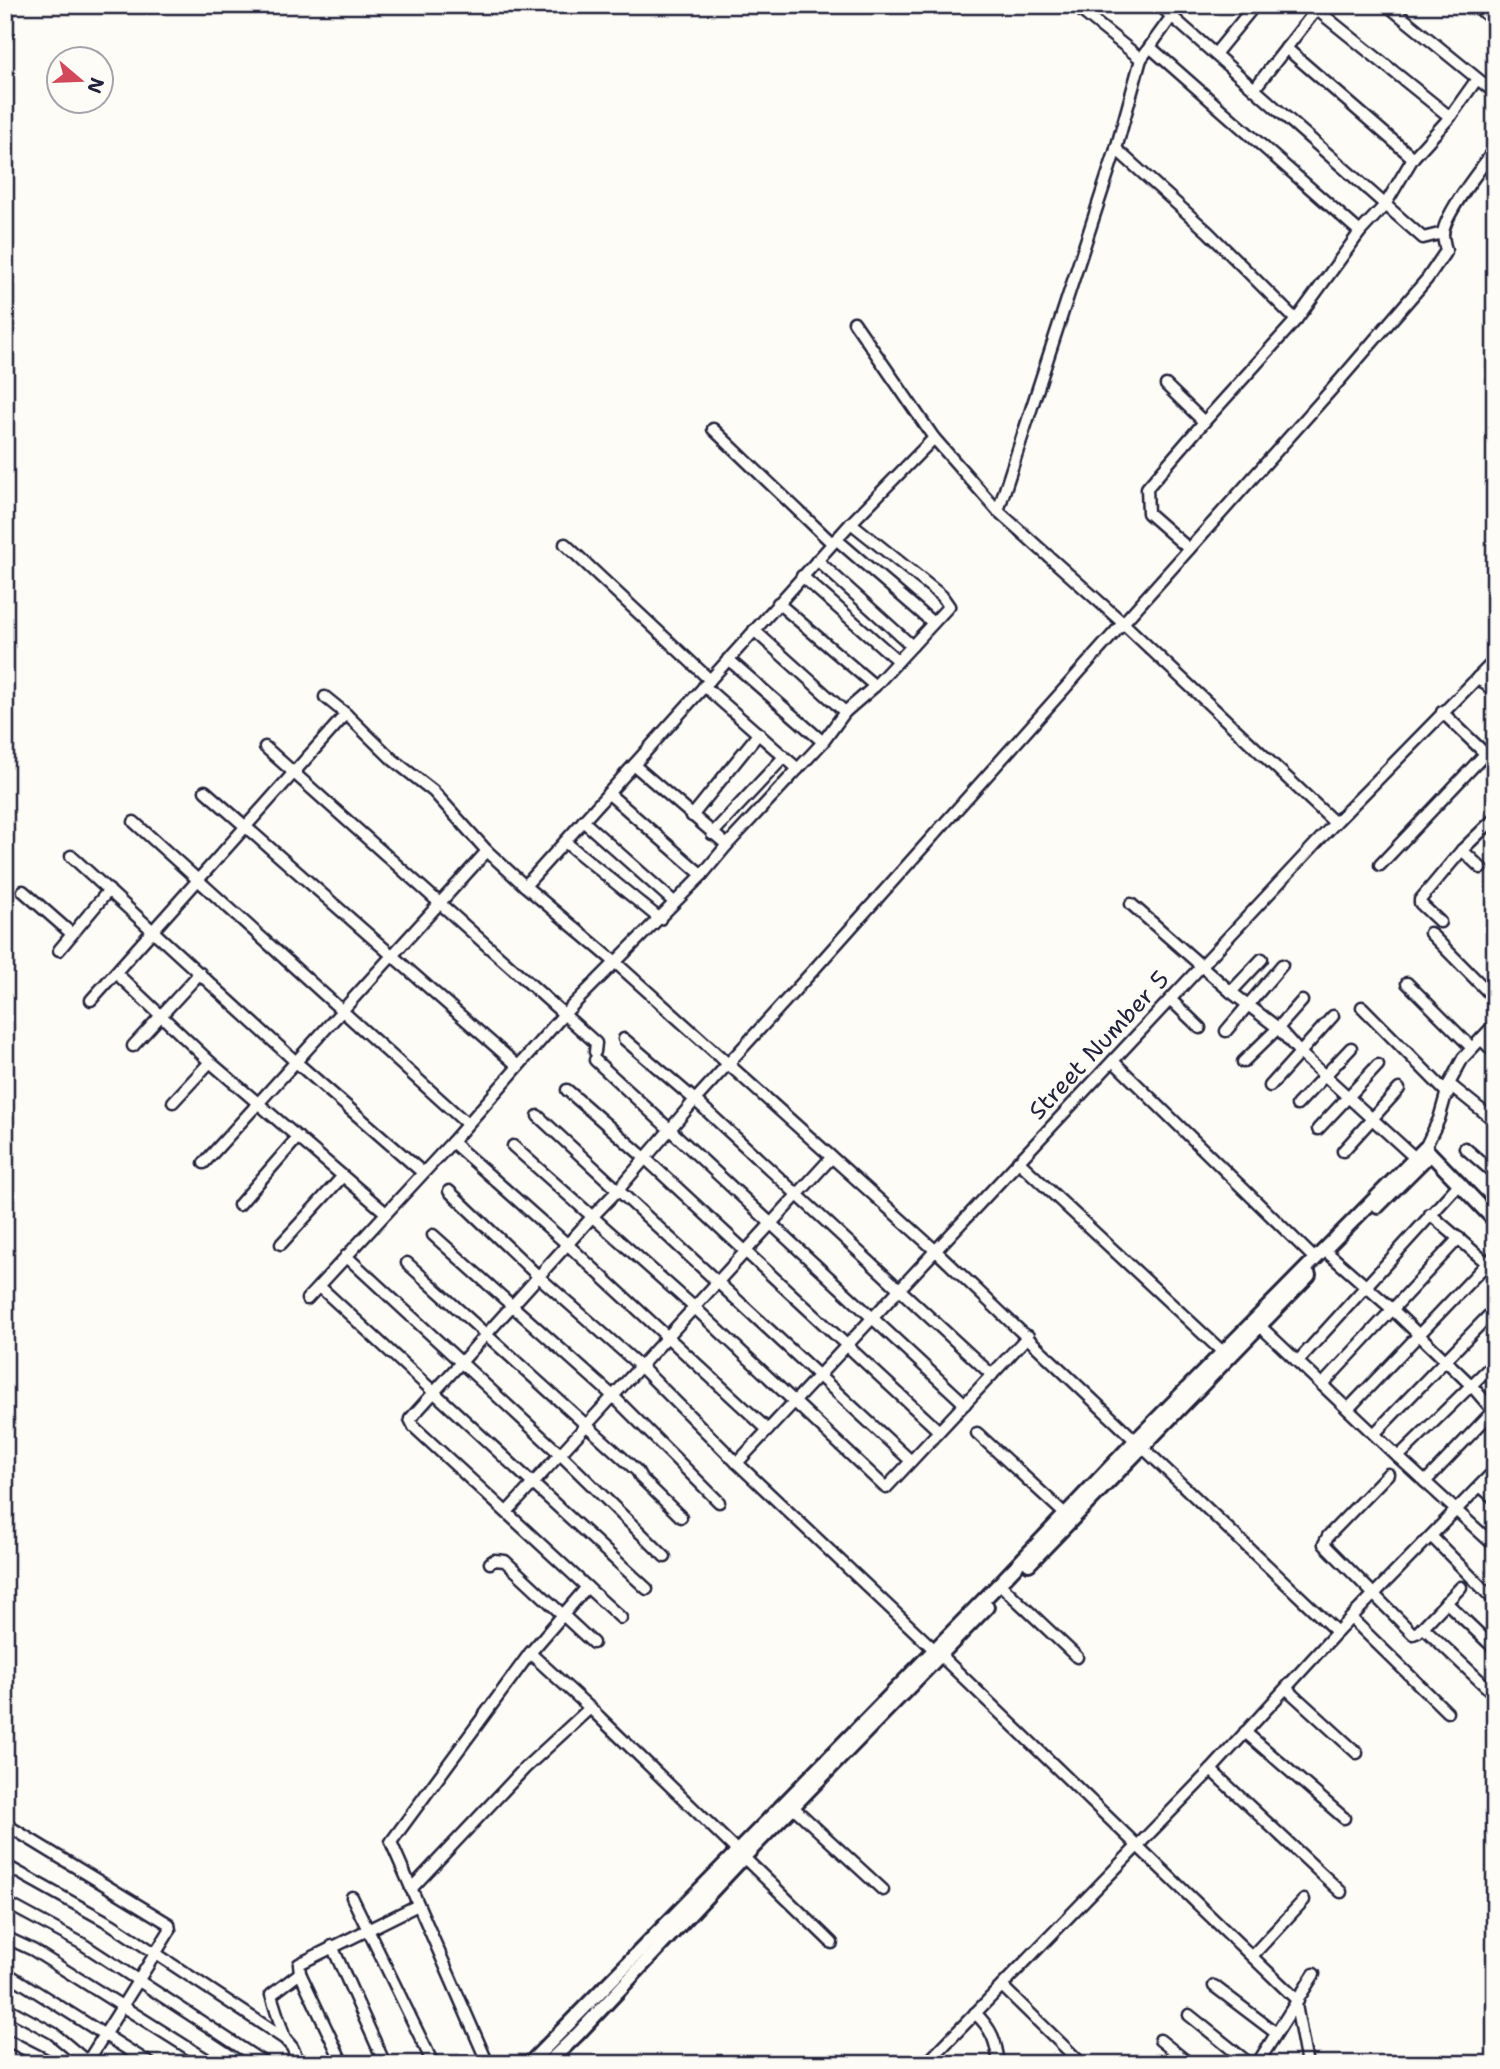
<svg xmlns="http://www.w3.org/2000/svg" width="1500" height="2069" font-family="'Shantell Sans',sans-serif">
<style>
.lines{fill:none;stroke-linecap:round;stroke-linejoin:round}
.minor-casing{stroke:#22223b;stroke-width:15}
.tertiary-casing{stroke:#22223b;stroke-width:18}
.minor{stroke:#fdfcf7;stroke-width:10}
.tertiary{stroke:#fdfcf7;stroke-width:12}
.labels{text-anchor:middle;stroke-width:5;stroke-linejoin:round;paint-order:stroke}
.street-label{font-size:24px;fill:#22223b;stroke:#fdfcf7}
</style>
<rect width="100%" height="100%" fill="#fdfcf7"/>
<filter id="ink" filterUnits="userSpaceOnUse"><feTurbulence type="fractalNoise" baseFrequency=".0143" numOctaves="2"/><feDisplacementMap in="SourceGraphic" scale="14" xChannelSelector="R" yChannelSelector="G"/><feConvolveMatrix kernelMatrix="1 2 1 2 8 2 1 2 1" color-interpolation-filters="sRGB"/></filter>
<g filter="url(#ink)">
<g class="lines">
<defs>
<g id="minor">
<polyline points="1074,5 1141,59"/>
<polyline points="1159,5 1423,238 1443,233"/>
<polyline points="1387,5 1495,93"/>
<polyline points="1475,5 1495,22"/>
<polyline points="1316,9 1450,117"/>
<polyline points="1150,47 1360,232"/>
<polyline points="1286,48 1413,158"/>
<polyline points="1215,54 1255,5"/>
<polyline points="1255,88 1319,6"/>
<polyline points="1116,149 1208,232 1296,320"/>
<polyline points="854,322 934,438 998,511 1123,623 1335,823"/>
<polyline points="1166,385 1204,422"/>
<polyline points="713,429 832,543"/>
<polyline points="998,511 1116,149 1141,59 1180,5"/>
<polyline points="836,539 933,623"/>
<polyline points="565,544 710,680"/>
<polyline points="1189,549 1148,513 1147,488 1204,422 1296,320 1360,232 1385,205 1413,158 1450,117 1477,79"/>
<polyline points="817,560 912,646"/>
<polyline points="802,576 898,661"/>
<polyline points="778,603 875,686"/>
<polyline points="754,630 845,712"/>
<polyline points="728,659 823,742"/>
<polyline points="1478,677 1495,693"/>
<polyline points="704,686 798,769"/>
<polyline points="325,697 346,714 392,759 433,791 487,851 525,886 616,963 936,1251 1337,1632"/>
<polyline points="1442,712 1495,763"/>
<polyline points="265,747 596,1043 595,1052"/>
<polyline points="634,765 727,845"/>
<polyline points="205,791 518,1066"/>
<polyline points="608,793 702,875"/>
<polyline points="692,816 759,733"/>
<polyline points="583,821 674,902"/>
<polyline points="134,822 466,1123"/>
<polyline points="712,834 784,757"/>
<polyline points="565,842 660,919"/>
<polyline points="1462,850 1481,868"/>
<polyline points="71,856 296,1062 422,1172"/>
<polyline points="1380,865 1485,754"/>
<polyline points="525,886 851,523 934,438"/>
<polyline points="23,891 72,934"/>
<polyline points="1131,904 1231,992 1278,1028 1301,1054 1414,1157"/>
<polyline points="1440,922 1420,903 1420,900 1462,850 1495,818"/>
<polyline points="1430,933 1495,999"/>
<polyline points="59,950 109,890"/>
<polyline points="116,973 210,1062 386,1213"/>
<polyline points="1407,983 1472,1048"/>
<polyline points="1231,992 1262,959"/>
<polyline points="91,1000 346,714"/>
<polyline points="1171,1000 1200,1028"/>
<polyline points="1362,1007 1448,1094"/>
<polyline points="1226,1031 1282,965"/>
<polyline points="624,1039 695,1100 992,1375"/>
<polyline points="1481,1039 1495,1053"/>
<polyline points="133,1046 200,973"/>
<polyline points="595,1060 965,1404"/>
<polyline points="1113,1061 1314,1258"/>
<polyline points="1243,1062 1278,1028 1302,1001"/>
<polyline points="1449,1084 1495,1121"/>
<polyline points="1270,1086 1333,1016"/>
<polyline points="567,1090 646,1159 939,1431"/>
<polyline points="173,1102 210,1062"/>
<polyline points="1297,1105 1351,1048"/>
<polyline points="538,1116 911,1461"/>
<polyline points="1318,1129 1378,1065"/>
<polyline points="452,1142 568,1245 768,1430"/>
<polyline points="513,1146 695,1308 886,1488 1028,1336"/>
<polyline points="1425,1148 1439,1119 1449,1084 1463,1058 1495,1024"/>
<polyline points="1465,1148 1495,1174"/>
<polyline points="1343,1151 1399,1089"/>
<polyline points="1018,1161 1228,1357"/>
<polyline points="204,1163 487,851"/>
<polyline points="449,1191 539,1277 641,1367 737,1463 941,1656 1298,2001"/>
<polyline points="239,1205 298,1137"/>
<polyline points="1430,1214 1495,1270"/>
<polyline points="433,1235 613,1396 719,1502"/>
<polyline points="281,1244 342,1177"/>
<polyline points="1329,1254 1392,1309 1471,1385 1495,1413"/>
<polyline points="346,1256 560,1454 665,1557"/>
<polyline points="407,1263 637,1471 641,1478 681,1517"/>
<polyline points="319,1286 647,1589"/>
<polyline points="307,1299 452,1142 564,1014 702,875 727,845 823,742 845,712 875,686 949,606 942,596 851,523"/>
<polyline points="1260,1326 1398,1457"/>
<polyline points="1298,1361 1459,1184"/>
<polyline points="1495,1362 1398,1457 1495,1546"/>
<polyline points="1322,1385 1459,1238"/>
<polyline points="1348,1409 1495,1255"/>
<polyline points="977,1433 1065,1514"/>
<polyline points="1374,1434 1495,1309"/>
<polyline points="737,1463 1335,823 1495,660"/>
<polyline points="1388,1474 1328,1536 1324,1544 1413,1634 1418,1632 1461,1587"/>
<polyline points="1425,1482 1495,1409"/>
<polyline points="1480,1486 1495,1499"/>
<polyline points="507,1512 831,1158"/>
<polyline points="1431,1536 1495,1601"/>
<polyline points="490,1563 494,1560 505,1561 593,1643"/>
<polyline points="587,1587 621,1618"/>
<polyline points="1005,1589 1077,1657"/>
<polyline points="1446,1602 1495,1649"/>
<polyline points="1351,1618 1447,1712"/>
<polyline points="1423,1627 1494,1694"/>
<polyline points="530,1653 590,1708 832,1943"/>
<polyline points="1287,1689 1357,1753"/>
<polyline points="1245,1732 1344,1818"/>
<polyline points="1211,1770 1341,1892"/>
<polyline points="793,1807 883,1890"/>
<polyline points="5,1824 169,1924 170,1930 86,2064"/>
<polyline points="5,1865 111,1924 285,2039 292,2047 300,2064"/>
<polyline points="411,1889 525,1768 590,1708"/>
<polyline points="352,1897 427,2051 431,2060 430,2064"/>
<polyline points="5,1902 81,1943 266,2064"/>
<polyline points="5,1937 33,1950 214,2064"/>
<polyline points="332,1946 385,2064"/>
<polyline points="1252,1956 1304,1900"/>
<polyline points="5,1972 151,2064"/>
<polyline points="1002,1986 1082,2064"/>
<polyline points="1214,1986 1276,2033"/>
<polyline points="1296,2005 1307,2064"/>
<polyline points="5,2007 53,2033 90,2064"/>
<path d="M975 2013C992 2029 996 2041 999 2064"/>
<polyline points="1189,2015 1250,2064"/>
<polyline points="5,2039 54,2064"/>
<polyline points="285,2039 271,1995 300,1973"/>
<polyline points="1160,2040 1190,2064"/>
<polyline points="343,2064 300,1973 299,1964 418,1905"/>
<path d="M488 2064 391 1842 530 1653 587 1587 414 1427 410 1419 592 1217 619 1189 695 1100 810 974 1340 380 1427 279 1446 251C1445 246 1443 239 1443 234 1444 214 1482 167 1495 149"/>
<polyline points="926,2064 1211,1770 1337,1632 1495,1470"/>
<polyline points="1257,2064 1314,1974"/>
</g>
<g id="tertiary">
<polyline points="1378,1206 1430,1154"/>
<polyline points="1029,1564 1309,1275"/>
<polyline points="529,2064 999,1584 1137,1439 1425,1148 1495,1221"/>
<polyline points="547,2064 578,2034 743,1858 987,1607"/>
</g>
</defs>
<use href="#minor" class="minor-casing"/>
<use href="#tertiary" class="tertiary-casing"/>
<use href="#minor" class="minor"/>
<use href="#tertiary" class="tertiary"/>
</g>
</g>
<g class="labels">
<g class="street-label">
<text transform="translate(1099 1045) rotate(-47)" y="8">Street Number 5</text>
</g>
</g>
<rect width="1500" height="2069" fill="none" stroke="#fdfcf7" stroke-width="28"/>
<rect x="14" y="14" width="1472" height="2041" fill="none" stroke="#22223b" stroke-width="2.5" filter="url(#ink)"/>
<g transform="translate(80 80) rotate(109)"><circle r="33" fill="#fdfcf7" stroke="#a5a5ac" stroke-width="2"/>
<path d="M0-5L12 26L0 18L-12 26Z" fill="#d1495b"/>
<text y="-10" font-size="19" font-weight="bold" text-anchor="middle" fill="#22223b">N</text>
</g>
</svg>
